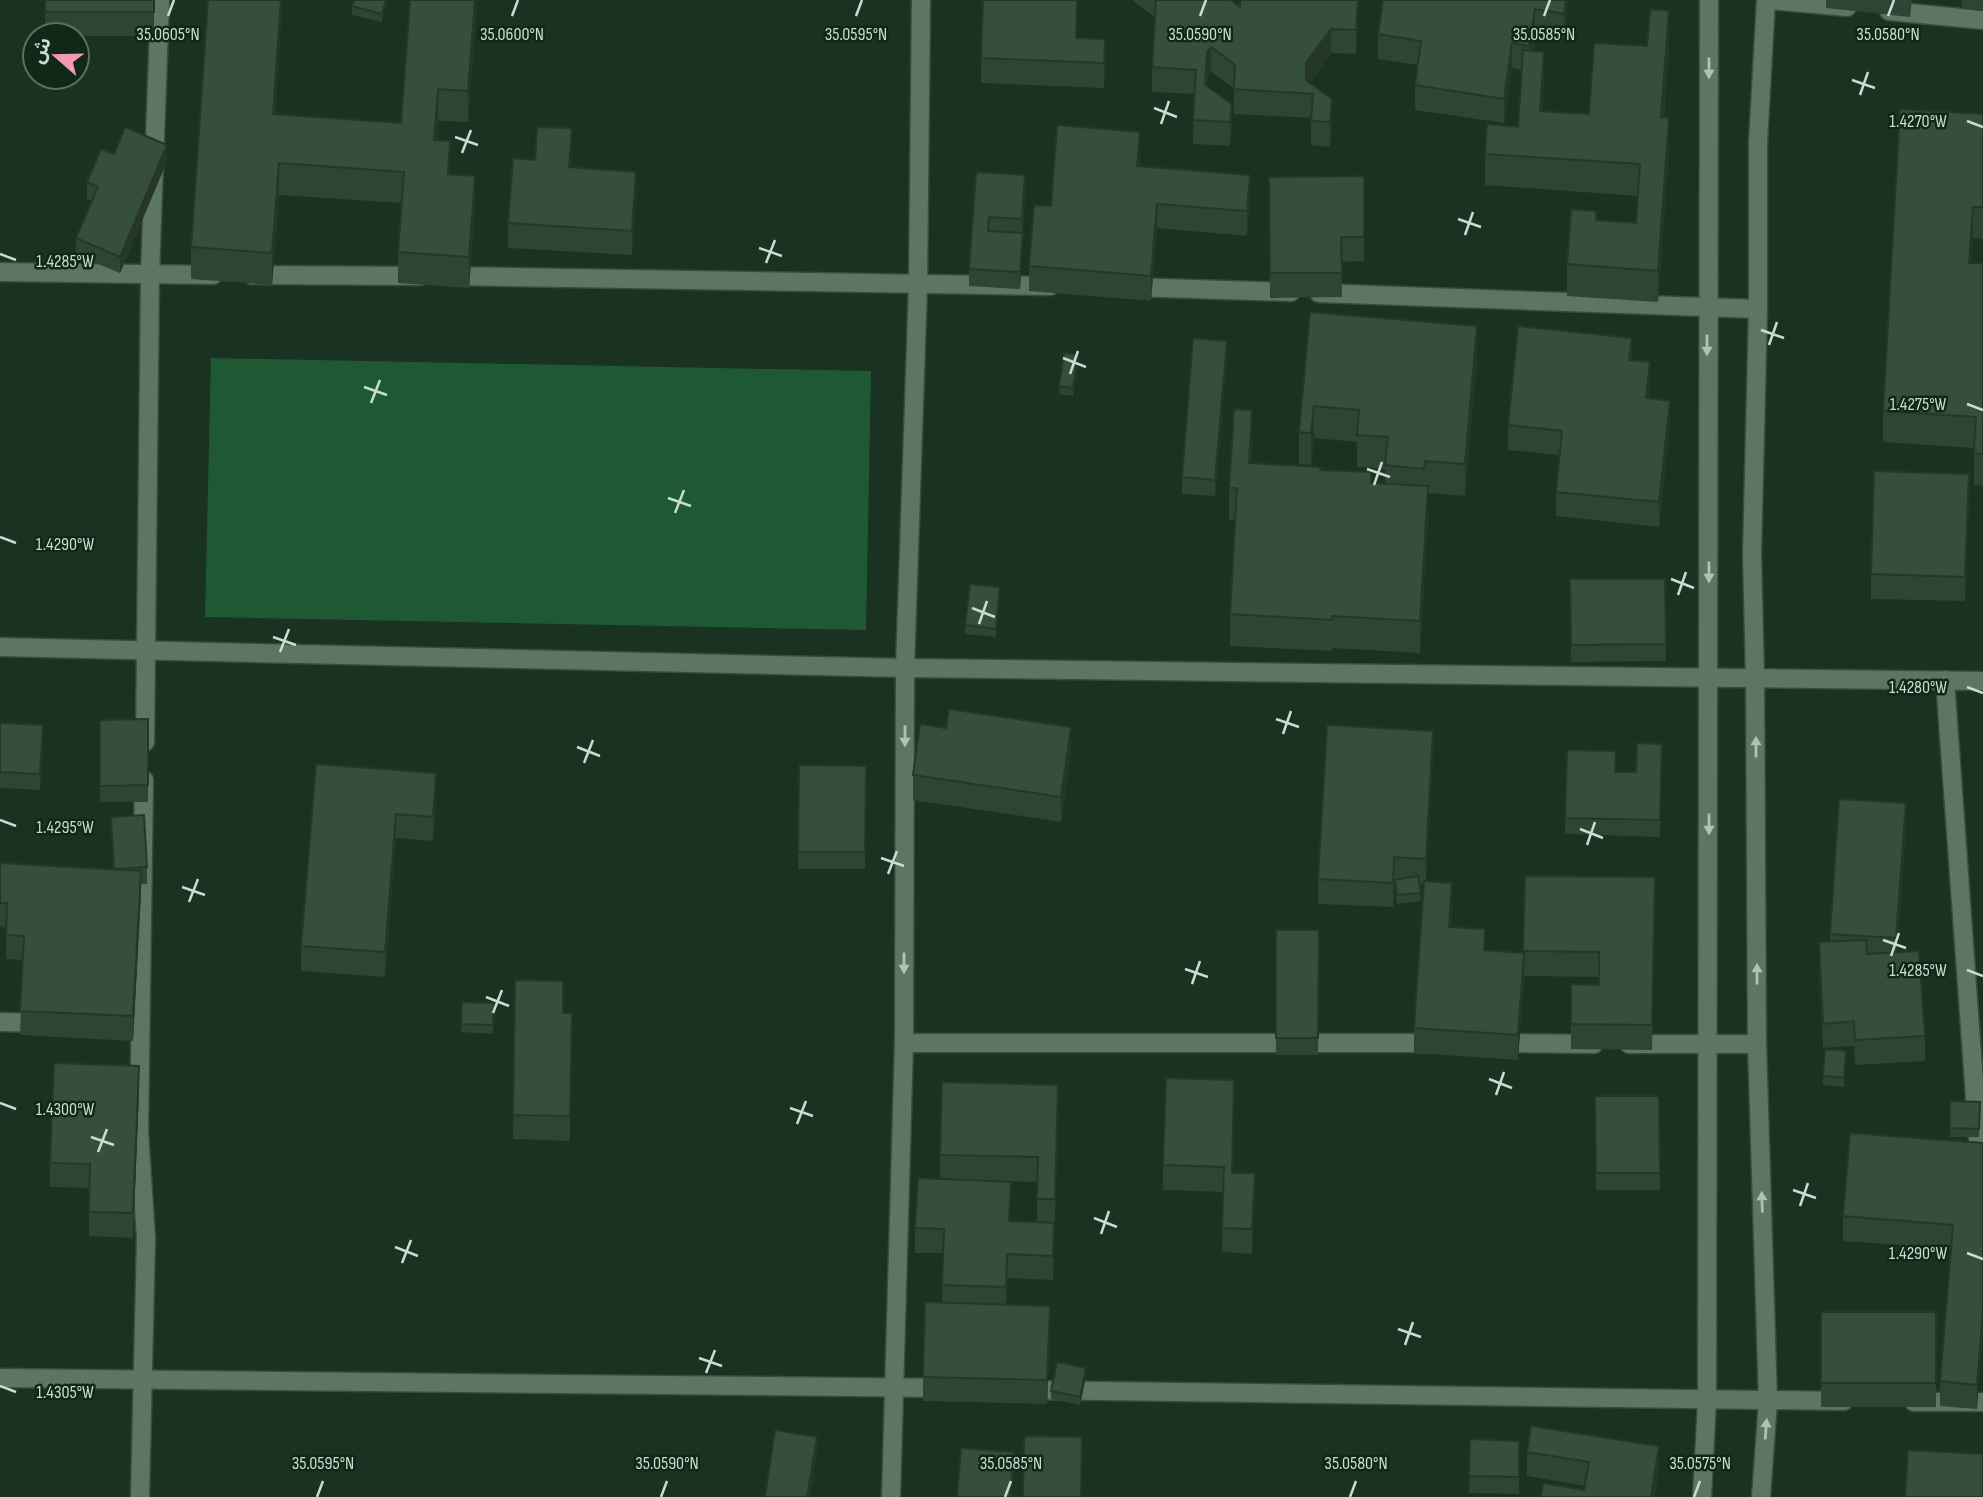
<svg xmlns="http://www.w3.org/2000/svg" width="1983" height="1497" font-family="'Sofia Sans Condensed','Noto Sans Arabic',sans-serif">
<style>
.green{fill:#1e5933}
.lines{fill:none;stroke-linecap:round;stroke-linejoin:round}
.minor-casing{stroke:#374c3d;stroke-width:21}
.tertiary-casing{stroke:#374c3d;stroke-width:21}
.secondary-casing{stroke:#374c3d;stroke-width:21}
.minor{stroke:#5c7662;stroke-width:18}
.tertiary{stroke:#5c7662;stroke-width:18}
.secondary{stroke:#5c7662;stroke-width:18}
.wall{fill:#2e4434;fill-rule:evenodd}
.shaded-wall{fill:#26372a}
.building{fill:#364f3c;stroke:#26372a;stroke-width:2}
.oneway{fill:#b0c2b4}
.ticks{fill:none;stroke:#ccdbcf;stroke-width:2.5}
.ticks-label{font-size:18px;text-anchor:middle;fill:#ccdbcf;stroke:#102817;stroke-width:5;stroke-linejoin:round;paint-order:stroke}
</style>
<rect width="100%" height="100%" fill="#1a3221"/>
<polygon class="green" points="211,358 871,371 866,630 205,617"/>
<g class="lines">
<defs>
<g id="minor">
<polyline points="1769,0 1847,7"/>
<polyline points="1889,11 1983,20"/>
<polyline points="0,272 213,275"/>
<polyline points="252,275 420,276"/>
<polyline points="448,276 1050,286"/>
<polyline points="1130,287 1291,292"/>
<polyline points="1319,293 1758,309"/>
<polyline points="1945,680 1983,1208"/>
<polyline points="145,742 150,275 160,0"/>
<polyline points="0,1022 42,1023"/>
<polyline points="904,1043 1436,1043"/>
<polyline points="1496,1043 1594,1044"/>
<polyline points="1629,1044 1757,1044"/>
<polyline points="0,1378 945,1388"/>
<polyline points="1025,1390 1844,1401"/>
<polyline points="1914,1402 1983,1402"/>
<polyline points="140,1497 146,1238 139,1131 144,780"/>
<polyline points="891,1497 904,1043 905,668 918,285 921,0"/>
</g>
<g id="tertiary">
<polyline points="1702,1497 1707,1401 1709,0"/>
<polyline points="1761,1497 1768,1401 1757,1044 1755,677 1752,555 1758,309 1758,143 1766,0"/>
</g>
<polyline id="secondary" points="0,647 905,668 1983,681"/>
</defs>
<use href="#minor" class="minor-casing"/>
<use href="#tertiary" class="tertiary-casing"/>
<use href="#secondary" class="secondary-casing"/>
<use href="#minor" class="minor"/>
<use href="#tertiary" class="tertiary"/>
<use href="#secondary" class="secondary"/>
</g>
<g class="wall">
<polygon points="45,0 154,0 154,36 77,36 77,35 45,35"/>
<polygon points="282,0 275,114 401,123 477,0 468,122 438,121 437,140 450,174 475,208 469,288 398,283 398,252 402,203 279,195 272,285 191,279 191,247"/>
<polygon points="386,0 386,6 382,22 352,15 352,6"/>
<polygon points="1078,0 1077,38 1105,64 1104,88 981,83 981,58"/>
<polygon points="1132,0 1230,0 1240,7 1358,17 1356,54 1331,53 1310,83 1332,123 1330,147 1311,145 1311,118 1234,114 1234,88 1211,72 1207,77 1207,86 1232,104 1232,129 1230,146 1193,144 1194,94 1152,92 1152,67 1155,17"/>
<polygon points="1567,0 1567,16 1564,38 1535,34 1533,51 1544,84 1542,111 1589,114 1647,46 1669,42 1664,117 1669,150 1658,302 1567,296 1567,264 1596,220 1636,223 1638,196 1485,185 1485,154 1518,127 1522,70 1512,68 1504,123 1415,110 1415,85 1418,65 1378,59 1378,34"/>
<polygon points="1826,0 1912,0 1910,17 1826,8"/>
<polygon points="1962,0 1983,0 1983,11 1962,9"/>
<polygon points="1983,114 1983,239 1973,238 1971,263 1983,263 1983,486 1974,485 1974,448 1883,442 1883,411"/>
<polygon points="572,153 571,167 636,196 632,255 508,248 508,223 535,160"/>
<polygon points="114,154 167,161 120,273 76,255 76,238 92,201 87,199 87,182"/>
<polygon points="1140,157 1139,166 1250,200 1247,236 1157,228 1151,301 1029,291 1029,266 1051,206"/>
<polygon points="976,172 1025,192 1020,289 969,286 969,269"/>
<polygon points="1364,176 1364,261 1341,262 1342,297 1270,298 1269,177"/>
<polygon points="1310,312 1477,358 1465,496 1428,493 1428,517 1420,653 1332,648 1332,651 1230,646 1230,614 1235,520 1229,520 1229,488 1252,441 1251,463 1321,470 1371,483 1385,483 1385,469 1357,467 1357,442 1314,438 1311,465 1299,464 1299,432"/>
<polygon points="1227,357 1215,496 1182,494 1182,477"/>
<polygon points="1632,360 1650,387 1649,398 1670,425 1659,527 1556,516 1556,492 1560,455 1508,450 1508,425"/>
<polygon points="1078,364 1073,396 1059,394 1059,386"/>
<polygon points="1969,499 1965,601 1871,599 1871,574"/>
<polygon points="1570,579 1665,579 1666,661 1571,662"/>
<polygon points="1000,596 996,637 965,634 965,625"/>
<polygon points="148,719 148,802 100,802 100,720"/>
<polygon points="0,723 43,741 40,790 0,788"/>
<polygon points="946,728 1071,752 1061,822 913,800 913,775"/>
<polygon points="1662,744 1660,837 1565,834 1565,818 1616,772 1636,772"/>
<polygon points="1433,756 1426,881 1452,907 1451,927 1485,950 1523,953 1525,876 1655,902 1652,1050 1571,1049 1571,984 1599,985 1599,977 1524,976 1518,1060 1414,1053 1414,1028 1424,884 1419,883 1421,901 1397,904 1394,882 1393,907 1318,904 1318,879"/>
<polygon points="316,764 436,798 433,841 396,838 385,977 301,971 301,946"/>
<polygon points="799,765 866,766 865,869 798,869"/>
<polygon points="111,817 147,867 147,884 141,884 133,1041 20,1035 23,960 6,959 6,928 0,927 0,863 113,869"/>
<polygon points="1906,828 1897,952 1925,1036 1925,1061 1855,1065 1854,1046 1823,1048 1819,967 1819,942 1830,942 1830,934"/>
<polygon points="1276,930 1319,930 1318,1055 1276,1055"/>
<polygon points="515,980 563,1013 572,1013 570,1141 513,1139"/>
<polygon points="462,1002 494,1003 493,1034 461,1032"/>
<polygon points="1846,1059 1844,1087 1823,1085 1823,1076"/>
<polygon points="139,1091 133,1238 89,1236 89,1188 50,1187 50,1163"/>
<polygon points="1595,1096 1659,1096 1660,1190 1596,1190"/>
<polygon points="1950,1101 1980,1102 1979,1137 1950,1137"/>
<polygon points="1234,1104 1232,1173 1255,1198 1252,1254 1222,1252 1223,1192 1163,1190 1163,1165"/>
<path d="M1058 1109 1053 1280 1007 1278 1006 1305 1050 1331 1047 1404 923 1401V1377L942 1303 943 1253H915V1228L940 1179V1155ZM960 1180 1037 1182V1222H1010Z"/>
<polygon points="1983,1143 1977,1409 1940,1406 1940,1381 1951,1249 1843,1241 1843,1216"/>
<rect x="1821" y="1312" width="115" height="95"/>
<polygon points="1086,1376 1080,1405 1051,1399 1051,1391"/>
<polygon points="1470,1439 1519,1441 1519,1494 1469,1493"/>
<polygon points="1527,1452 1659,1471 1584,1490 1585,1486 1527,1476"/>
</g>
<g class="shaded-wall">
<polygon points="281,0 282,0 282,14 273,145 273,114"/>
<polygon points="386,0 386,6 382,22 382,14"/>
<polygon points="475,0 477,0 468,122 468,91"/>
<polygon points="1077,0 1078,0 1076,63 1076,38"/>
<polygon points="1358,0 1358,17 1356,54 1356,30"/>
<polygon points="1566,0 1567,0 1567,16 1564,38 1564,14"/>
<polygon points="1535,9 1535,34 1529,71 1529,46"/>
<polygon points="1669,11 1669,42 1661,149 1661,117"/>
<polygon points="1331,29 1331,53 1306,88 1306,93 1306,63"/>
<polygon points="1105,39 1105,64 1104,88 1104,63"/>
<polygon points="1512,43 1512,68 1504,123 1504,99"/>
<polygon points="1211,47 1211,72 1207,77 1205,110 1207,52"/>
<polygon points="1544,52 1544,84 1540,143 1540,111"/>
<polygon points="438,89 438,121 434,171 434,140"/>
<polygon points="1332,99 1332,123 1330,147 1330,122"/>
<polygon points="1232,104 1232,129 1230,146 1230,122"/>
<polygon points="1669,118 1669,150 1658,302 1658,271"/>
<polygon points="572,128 572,153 569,192 569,167"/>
<polygon points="1140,132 1140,157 1137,191 1137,166"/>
<polygon points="450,141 450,173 448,206 448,174"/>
<polygon points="167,145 167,161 120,273 120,257"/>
<polygon points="279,163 279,195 272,285 272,253"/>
<polygon points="636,172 636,196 632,255 632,231"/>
<polygon points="1025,175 1025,192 1022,236 1022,219"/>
<polygon points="1250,175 1250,200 1247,236 1247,211"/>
<polygon points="475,176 475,208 469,288 469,257"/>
<polygon points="1157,204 1157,228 1151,301 1151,276"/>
<polygon points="1973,207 1973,238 1969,294 1969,263"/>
<polygon points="1023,233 1023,250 1020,289 1020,272"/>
<polygon points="1477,326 1477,358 1465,496 1465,464"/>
<polygon points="1632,338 1632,363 1629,360"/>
<polygon points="1227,341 1227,357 1215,496 1215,480"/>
<polygon points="1078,355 1078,364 1073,396 1073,388"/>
<polygon points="1650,362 1650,387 1646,422 1646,398"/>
<polygon points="1670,401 1670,425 1659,527 1659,502"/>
<polygon points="1314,406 1314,438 1311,465 1311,433"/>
<polygon points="1252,410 1252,441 1249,495 1249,463"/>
<polygon points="1969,474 1969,499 1965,601 1965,577"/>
<polygon points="1428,486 1428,517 1420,653 1420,621"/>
<polygon points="43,725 43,741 40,790 40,774"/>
<polygon points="1071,727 1071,752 1061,822 1061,797"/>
<polygon points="1433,731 1433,756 1426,884 1426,859"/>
<polygon points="436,773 436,798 433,841 433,817"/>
<polygon points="1906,803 1906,828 1896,963 1896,938"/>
<polygon points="396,814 396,838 385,977 385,952"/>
<polygon points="1394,857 1394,882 1393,907 1393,883"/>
<polygon points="141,871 141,896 133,1041 133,1016"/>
<polygon points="1452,883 1452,907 1449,952 1449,927"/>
<polygon points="1524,953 1524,977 1518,1060 1518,1035"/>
<polygon points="139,1066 139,1091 133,1238 133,1213"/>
<polygon points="1234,1080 1234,1104 1232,1197 1232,1173"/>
<polygon points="1058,1085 1058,1109 1055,1224 1055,1199"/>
<polygon points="1255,1173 1255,1198 1252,1254 1252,1229"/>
<polygon points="1050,1306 1050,1331 1047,1404 1047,1380"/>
<polygon points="1983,1309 1983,1334 1977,1409 1977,1385"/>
<polygon points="1086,1368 1086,1376 1080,1405 1080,1397"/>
<polygon points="817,1437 817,1454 810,1497 807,1497"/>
<polygon points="1659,1446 1659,1471 1655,1497 1651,1497"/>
<polygon points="1014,1452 1014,1468 1012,1497 1010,1497"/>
</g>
<g class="building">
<rect x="45" y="0" width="109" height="12"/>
<polygon points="208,0 281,0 273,114 401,123 410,0 475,0 468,91 438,89 434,140 450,141 448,174 475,176 469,257 398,252 404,172 279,163 272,253 191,247"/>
<polygon points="354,0 386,0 382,14 352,6"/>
<polygon points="983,0 1077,0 1076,38 1105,39 1104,63 981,58"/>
<polygon points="1156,0 1230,0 1240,7 1240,0 1358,0 1356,30 1331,29 1306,63 1306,80 1332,99 1330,122 1311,121 1313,94 1234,89 1235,65 1211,47 1207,52 1205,85 1232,104 1230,122 1193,120 1196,70 1152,67"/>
<polygon points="1383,0 1566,0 1564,14 1535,9 1529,46 1512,43 1504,99 1415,85 1421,41 1378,34"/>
<polygon points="1650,9 1669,11 1661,117 1669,118 1658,271 1567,264 1571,209 1596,211 1596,220 1636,223 1640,164 1485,154 1487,124 1518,127 1523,50 1544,52 1540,111 1589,114 1594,43 1647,46"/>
<polygon points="1900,109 1983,114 1983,207 1973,207 1969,263 1983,263 1983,454 1974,453 1976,417 1883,411"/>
<polygon points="1057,125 1140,132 1137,166 1250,175 1247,211 1157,204 1151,276 1029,266 1034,205 1051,206"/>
<polygon points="125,127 167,145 120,257 76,238 98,187 87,182 101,149 114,154"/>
<polygon points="537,127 572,128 569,167 636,172 632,231 508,223 513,158 535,160"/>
<polygon points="976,172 1025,175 1022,219 989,217 988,231 1023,233 1020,272 969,269"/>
<polygon points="1364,176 1364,237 1341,237 1342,273 1270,273 1269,177"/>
<polygon points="1310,312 1477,326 1465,464 1425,461 1424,469 1385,465 1388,437 1357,435 1359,410 1314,406 1311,433 1299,432"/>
<polygon points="1518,326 1632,338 1629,360 1650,362 1646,398 1670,401 1659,502 1556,492 1562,431 1508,425"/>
<polygon points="1193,338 1227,341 1215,480 1182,477"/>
<polygon points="1064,353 1078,355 1073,388 1059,386"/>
<polygon points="1234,409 1252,410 1249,463 1321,467 1320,470 1371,472 1371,483 1428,486 1420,621 1332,616 1332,620 1230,614 1237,488 1229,488"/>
<polygon points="1874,471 1969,474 1965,577 1871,574"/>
<polygon points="1570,579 1665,579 1666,644 1571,645"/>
<polygon points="970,584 1000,587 996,629 965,625"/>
<polygon points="949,709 1071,727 1061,797 913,775 920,724 946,728"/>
<polygon points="148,719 148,785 100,786 100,720"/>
<polygon points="0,723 43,725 40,774 0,772"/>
<polygon points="1327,725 1433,731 1426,859 1394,857 1393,883 1318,879"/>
<polygon points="1637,743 1662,744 1660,820 1565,818 1567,750 1616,751 1615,772 1636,772"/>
<polygon points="316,764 436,773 433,817 396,814 385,952 301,946"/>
<polygon points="799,765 866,766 865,852 798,852"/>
<polygon points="1839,799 1906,803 1896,938 1830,934"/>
<polygon points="144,815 147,867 114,869 111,817"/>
<polygon points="0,863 141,871 133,1016 20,1011 24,936 6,935 7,903 0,903"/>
<polygon points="1418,876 1421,893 1397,895 1395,880"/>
<polygon points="1525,876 1655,877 1652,1025 1571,1024 1571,984 1599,985 1599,952 1523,951"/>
<polygon points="1424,881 1452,883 1449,927 1485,929 1484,950 1524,953 1518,1035 1414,1028"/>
<polygon points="1276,930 1319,930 1318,1038 1276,1038"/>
<polygon points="1866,940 1867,954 1919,951 1925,1036 1855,1040 1854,1021 1823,1024 1819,942"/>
<polygon points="515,980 563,981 563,1013 572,1013 570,1116 513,1115"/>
<polygon points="462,1002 494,1003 493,1025 461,1024"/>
<polygon points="1825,1049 1846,1051 1844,1078 1823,1076"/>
<polygon points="54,1063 139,1066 133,1213 89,1212 90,1164 50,1163"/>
<polygon points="1166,1078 1234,1080 1232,1173 1255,1173 1252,1229 1222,1228 1224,1167 1163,1165"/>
<polygon points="942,1082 1058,1085 1055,1199 1037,1199 1038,1157 940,1155"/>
<polygon points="1595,1096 1659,1096 1660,1173 1596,1173"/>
<polygon points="1950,1101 1980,1102 1979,1129 1950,1128"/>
<polygon points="1850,1133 1983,1143 1983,1309 1977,1385 1940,1381 1953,1225 1843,1216"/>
<polygon points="918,1178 1011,1182 1009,1221 1054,1223 1053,1256 1007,1254 1006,1287 942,1285 944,1229 915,1228"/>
<polygon points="925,1302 1050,1306 1047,1380 923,1377"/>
<rect x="1821" y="1312" width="115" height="71"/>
<polygon points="1057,1362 1086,1368 1080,1397 1051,1391"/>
<polygon points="1531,1426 1659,1446 1651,1497 1541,1497 1543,1483 1584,1490 1589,1462 1527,1452"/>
<polygon points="775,1430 817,1437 807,1497 765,1497"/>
<polygon points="1024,1436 1082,1437 1081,1497 1023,1497"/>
<polygon points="1470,1439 1519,1441 1519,1477 1469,1476"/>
<polygon points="961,1448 1014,1452 1010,1497 957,1497"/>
<polygon points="1908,1450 1983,1454 1983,1497 1905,1497"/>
</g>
<defs><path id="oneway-solid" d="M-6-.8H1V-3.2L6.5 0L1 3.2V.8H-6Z" transform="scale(1.75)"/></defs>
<g class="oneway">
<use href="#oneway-solid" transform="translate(1709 68) rotate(90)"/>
<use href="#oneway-solid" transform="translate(1707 345) rotate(90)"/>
<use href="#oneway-solid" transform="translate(1709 572) rotate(90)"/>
<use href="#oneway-solid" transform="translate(905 736) rotate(90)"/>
<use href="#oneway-solid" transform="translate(1756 747) rotate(-90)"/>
<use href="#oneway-solid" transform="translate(1709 824) rotate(90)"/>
<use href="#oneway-solid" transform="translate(904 963) rotate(90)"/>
<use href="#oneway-solid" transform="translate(1757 974) rotate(-90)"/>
<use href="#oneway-solid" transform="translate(1762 1202) rotate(-92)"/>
<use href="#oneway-solid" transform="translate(1766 1429) rotate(-86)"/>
</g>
<path class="ticks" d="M168 16 174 0M512 16 518 0M856 16 862 0M1200 16 1206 0M1544 16 1550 0M1888 16 1894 0M1852 80 1875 88M1860 95 1868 72M1154 108 1177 117M1967 121 1983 127M1161 124 1169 101M455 137 478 145M462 153 471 130M1458 219 1481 227M1465 235 1473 212M759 248 782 256M0 254 16 260M766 263 775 240M1761 330 1784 338M1769 345 1777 322M1063 358 1086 367M1070 374 1078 351M364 387 387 395M371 403 380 380M1967 404 1983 410M1367 469 1390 477M1374 485 1382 462M668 498 691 506M675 513 684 490M0 537 16 543M1671 579 1694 588M1678 595 1686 572M972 608 995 617M979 624 987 601M273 637 296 645M280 652 289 629M1967 687 1983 693M1276 719 1299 727M1283 734 1291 711M577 747 600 756M584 763 593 740M0 820 16 826M1580 829 1603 838M1587 845 1595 822M881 858 904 866M888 874 897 851M182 887 205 895M189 902 198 879M1883 940 1906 948M1891 956 1899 933M1185 969 1208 977M1967 970 1983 976M1192 984 1200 961M486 997 509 1006M493 1013 502 990M1489 1079 1512 1088M1496 1095 1504 1072M0 1103 16 1109M790 1108 813 1116M797 1124 806 1101M91 1137 114 1145M98 1152 107 1129M1793 1190 1816 1198M1800 1206 1808 1183M1094 1218 1117 1227M1101 1234 1109 1211M395 1247 418 1256M1967 1253 1983 1259M402 1263 411 1240M1398 1329 1421 1337M1405 1345 1413 1322M699 1358 722 1366M706 1373 715 1350M0 1386 16 1392M317 1497 323 1481M661 1497 667 1481M1005 1497 1011 1481M1350 1497 1356 1481M1694 1497 1700 1481"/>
<g class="ticks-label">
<text x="168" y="40">35.0605°N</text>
<text x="512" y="40">35.0600°N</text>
<text x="856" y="40">35.0595°N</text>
<text x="1200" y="40">35.0590°N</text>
<text x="1544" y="40">35.0585°N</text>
<text x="1888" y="40">35.0580°N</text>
<text x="1918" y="127">1.4270°W</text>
<text x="65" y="267">1.4285°W</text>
<text x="1918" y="410">1.4275°W</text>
<text x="65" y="550">1.4290°W</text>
<text x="1918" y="693">1.4280°W</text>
<text x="65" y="833">1.4295°W</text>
<text x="1918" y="976">1.4285°W</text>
<text x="65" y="1115">1.4300°W</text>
<text x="1918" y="1259">1.4290°W</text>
<text x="65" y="1398">1.4305°W</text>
<text x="323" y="1469">35.0595°N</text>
<text x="667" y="1469">35.0590°N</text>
<text x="1011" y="1469">35.0585°N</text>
<text x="1356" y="1469">35.0580°N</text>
<text x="1700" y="1469">35.0575°N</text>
</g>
<g transform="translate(56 56) rotate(290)"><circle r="33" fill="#102817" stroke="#5b7061" stroke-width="2"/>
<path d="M0-5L12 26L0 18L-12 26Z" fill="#f19ab2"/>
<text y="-10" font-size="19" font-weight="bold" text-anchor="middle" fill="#ccdbcf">ش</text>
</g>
</svg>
